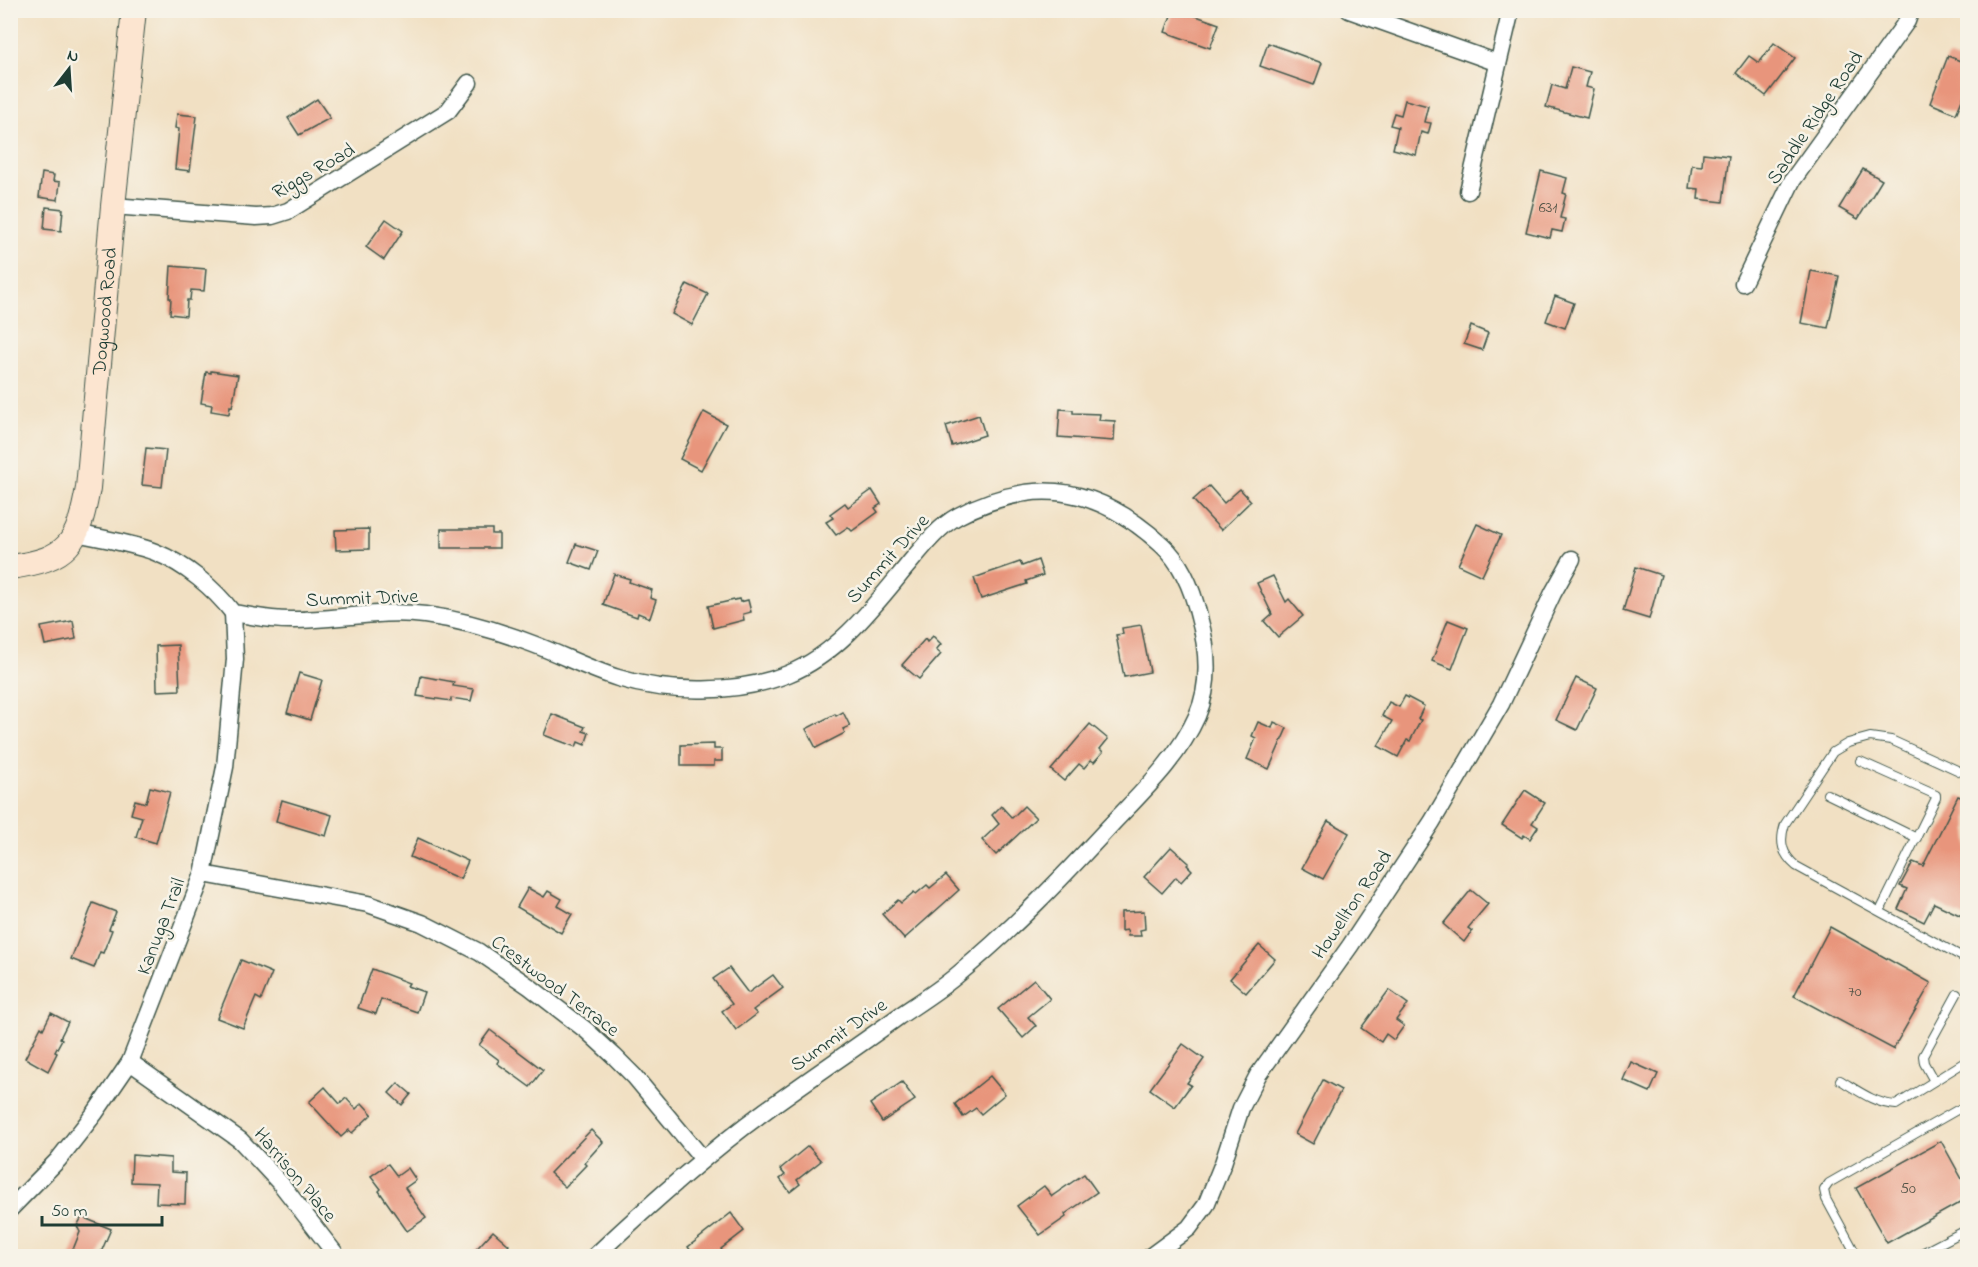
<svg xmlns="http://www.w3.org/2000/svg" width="1978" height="1267" font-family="'Indie Flower',sans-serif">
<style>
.building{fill:#e8957b}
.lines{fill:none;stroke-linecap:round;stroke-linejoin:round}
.lane-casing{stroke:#3e5549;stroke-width:10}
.street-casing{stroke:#3e5549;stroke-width:19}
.secondary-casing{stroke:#3e5549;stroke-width:26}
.lane{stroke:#fff;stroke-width:8}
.street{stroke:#fff;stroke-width:16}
.secondary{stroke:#fce5d0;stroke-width:24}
.labels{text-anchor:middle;stroke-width:5;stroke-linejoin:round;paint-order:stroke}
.number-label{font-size:16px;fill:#515346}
.street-label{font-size:20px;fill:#1f3d34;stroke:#f7f3e8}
</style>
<rect width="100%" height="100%" fill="#f7f3e8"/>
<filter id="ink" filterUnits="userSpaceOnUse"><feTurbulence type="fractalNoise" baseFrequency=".0167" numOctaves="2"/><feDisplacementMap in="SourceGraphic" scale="12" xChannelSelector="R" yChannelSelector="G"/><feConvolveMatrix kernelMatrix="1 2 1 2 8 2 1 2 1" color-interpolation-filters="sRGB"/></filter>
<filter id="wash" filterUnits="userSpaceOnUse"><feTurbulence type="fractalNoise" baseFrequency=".008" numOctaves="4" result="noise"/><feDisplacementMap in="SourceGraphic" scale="24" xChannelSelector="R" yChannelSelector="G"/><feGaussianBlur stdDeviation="1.35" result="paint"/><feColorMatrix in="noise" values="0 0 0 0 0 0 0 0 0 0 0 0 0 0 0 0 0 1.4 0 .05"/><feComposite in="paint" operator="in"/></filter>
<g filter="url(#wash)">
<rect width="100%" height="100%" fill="#f1e0c3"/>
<g id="blocks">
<g class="building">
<polygon points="1173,10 1179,10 1219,24 1210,48 1165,32"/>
<polygon points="1268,43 1322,63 1314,85 1260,66"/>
<polygon points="1774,43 1795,58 1766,96 1736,73 1749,56 1759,63"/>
<polygon points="1948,56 1968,64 1968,86 1956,114 1930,103"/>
<polygon points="1571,67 1590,72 1586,87 1594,89 1587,118 1546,107 1552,85 1565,89"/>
<polygon points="317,99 330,118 299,135 288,118"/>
<polygon points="1405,100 1428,106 1424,122 1431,123 1428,134 1421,132 1416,155 1393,149 1398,127 1390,125 1394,113 1401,115"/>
<polygon points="177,114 197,116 190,171 175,169 179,129 175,128"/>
<polygon points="1703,153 1729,156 1723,202 1698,199 1699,189 1689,188 1692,165 1702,166"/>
<polygon points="1863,169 1882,180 1858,219 1839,208"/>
<polygon points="1541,171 1567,178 1563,193 1566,194 1560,218 1565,219 1562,232 1552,230 1550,238 1526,232"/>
<polygon points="42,173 54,175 53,181 60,182 58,200 39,197"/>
<polygon points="46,207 63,209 61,231 44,229"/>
<polygon points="386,219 403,231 384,260 366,247"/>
<polygon points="171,266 206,269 204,291 191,290 190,300 187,300 186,316 170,314 171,298 169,298"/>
<polygon points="1811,271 1839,276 1828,328 1801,323"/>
<polygon points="687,284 708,294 692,325 672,314"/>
<polygon points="1555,296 1574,303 1565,328 1546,321"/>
<polygon points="1471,326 1488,333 1482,350 1464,344"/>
<polygon points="211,371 238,375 232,407 230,406 229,414 211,411 212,405 201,403 206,372 211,373"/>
<polygon points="1060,409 1073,410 1073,413 1100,414 1099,420 1115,421 1114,441 1058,437"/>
<polygon points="704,412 726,424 701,470 680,459"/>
<polygon points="979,415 985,435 952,446 946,426"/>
<polygon points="146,448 166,450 162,487 142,485"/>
<polygon points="1209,486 1224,503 1240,489 1251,501 1221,530 1193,500"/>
<polygon points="872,490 881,504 875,508 878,512 852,531 848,527 836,535 826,522 833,518 830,514 845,503 848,507"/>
<polygon points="1477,524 1501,535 1482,576 1458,565"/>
<polygon points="369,529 369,549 336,550 335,530"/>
<polygon points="441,529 492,529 492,534 499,534 499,548 441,548"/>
<polygon points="576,544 598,551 591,570 569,562"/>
<polygon points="1038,560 1043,575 1026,581 1027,584 981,599 974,578 1020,562 1022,566"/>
<polygon points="1636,567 1661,575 1649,619 1623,611"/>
<polygon points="614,574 630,579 629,582 652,590 650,598 656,600 650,618 638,613 637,617 603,605"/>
<polygon points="1273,576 1286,602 1289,599 1303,616 1278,637 1264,621 1272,614 1257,583"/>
<polygon points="739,599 740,602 748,600 751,612 743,614 744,620 713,628 708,606"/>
<polygon points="1448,620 1468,628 1452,669 1432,661"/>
<polygon points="73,621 76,639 45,645 41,627"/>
<polygon points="1141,625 1150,672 1124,677 1116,635 1123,634 1122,628"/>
<polygon points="933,636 941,644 936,650 941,654 919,679 902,665 925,639 927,642"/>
<polygon points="178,645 180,690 157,691 156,646"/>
<polygon points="299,673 322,680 310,720 287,713"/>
<polygon points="421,676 454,682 453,686 474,689 471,701 451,698 451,701 417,696"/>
<polygon points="1576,678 1597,688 1577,730 1556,720"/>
<polygon points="1405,696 1424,706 1418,719 1421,720 1410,741 1407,740 1398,757 1378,746 1392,721 1382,716 1389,702 1399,707"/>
<polygon points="843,712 850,726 843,729 845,733 816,748 806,729 835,714 836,716"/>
<polygon points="552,714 585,727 583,731 589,733 585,745 578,742 576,747 544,735"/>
<polygon points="1258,722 1272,728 1274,722 1287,728 1269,769 1247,759 1256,738 1252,736"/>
<polygon points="1090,724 1108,739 1100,749 1103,752 1094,762 1091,760 1084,768 1079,764 1064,781 1051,770"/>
<polygon points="714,744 714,749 722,749 722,761 714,761 714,766 681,766 681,745"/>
<polygon points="150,787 170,792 156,843 136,837 142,817 131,814 135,800 146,803"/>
<polygon points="1525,790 1545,803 1532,823 1538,827 1530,839 1524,835 1522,838 1502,825"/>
<polygon points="1958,796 1968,800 1968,919 1934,903 1924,922 1898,909 1907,889 1900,886 1913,862 1923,866"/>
<polygon points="282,800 332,815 326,836 276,821"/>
<polygon points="1001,806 1012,818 1024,806 1036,818 996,855 982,840 999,824 992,815"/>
<polygon points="1328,821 1349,833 1323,879 1302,868"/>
<polygon points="418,838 468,861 460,879 410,857"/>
<polygon points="1171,847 1189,863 1187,865 1192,870 1181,882 1176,877 1162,893 1144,877"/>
<polygon points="946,875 959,890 904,939 882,914 898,900 901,903 914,892 916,894 927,885 930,888"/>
<polygon points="528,888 544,897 548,891 562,899 558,906 572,914 561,933 517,907"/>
<polygon points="1471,890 1488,904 1468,928 1472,931 1464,942 1443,924"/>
<polygon points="93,903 116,912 109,929 112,930 103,953 100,952 94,968 71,959"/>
<polygon points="1144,911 1145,929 1140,930 1141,936 1128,936 1127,930 1121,931 1121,912"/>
<polygon points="1830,927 1931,983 1893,1049 1794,996"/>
<polygon points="1259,945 1275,959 1246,993 1230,979"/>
<polygon points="241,960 272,973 261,1000 256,997 243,1028 217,1018"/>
<polygon points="729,968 748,993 773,975 783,988 753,1010 757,1014 736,1030 722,1011 732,1004 713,979"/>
<polygon points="372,969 409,983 407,986 424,992 417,1012 381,999 376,1014 358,1008"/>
<polygon points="1034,979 1050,999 1028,1017 1036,1026 1023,1038 998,1009"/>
<polygon points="1389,990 1408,1004 1396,1020 1404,1026 1394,1040 1386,1034 1381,1042 1361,1028"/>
<polygon points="51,1013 68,1022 60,1038 62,1039 55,1052 57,1053 48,1071 25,1058 41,1027 43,1029"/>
<polygon points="490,1030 543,1070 530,1087 497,1063 499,1060 479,1045"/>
<polygon points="1183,1044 1204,1059 1187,1083 1191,1085 1175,1107 1150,1089"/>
<polygon points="1631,1062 1658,1074 1650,1092 1623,1080"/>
<polygon points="990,1076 1005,1094 981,1114 976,1108 963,1117 955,1104"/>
<polygon points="1323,1080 1341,1090 1313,1144 1295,1134"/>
<polygon points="902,1082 915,1100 882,1122 870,1104"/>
<polygon points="398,1083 411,1094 402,1105 389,1093"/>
<polygon points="325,1087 340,1104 346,1098 356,1109 362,1103 372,1114 352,1133 349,1130 341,1137 309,1102"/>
<polygon points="591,1130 603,1142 584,1163 586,1165 565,1187 550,1173"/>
<polygon points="1941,1141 1968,1190 1968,1198 1887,1243 1856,1188"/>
<polygon points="808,1146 821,1161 797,1180 800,1184 790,1192 780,1179 785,1175 780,1169"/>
<polygon points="132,1155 171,1158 171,1172 186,1173 185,1204 156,1203 157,1183 131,1182"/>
<polygon points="388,1164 397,1176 408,1168 416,1180 405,1188 426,1218 407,1231 379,1191 381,1189 371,1176"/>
<polygon points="1084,1174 1097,1192 1065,1214 1066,1217 1040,1235 1017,1206 1044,1186 1052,1196"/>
<polygon points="731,1213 744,1231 721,1249 726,1257 695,1257 688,1247"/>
<polygon points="82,1217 111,1229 99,1257 70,1257 80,1232 77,1226"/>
<polygon points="493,1231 509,1245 499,1257 469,1257"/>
</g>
</g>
</g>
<g filter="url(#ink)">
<use href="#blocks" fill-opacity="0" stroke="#3e5549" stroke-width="1.5"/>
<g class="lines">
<defs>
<g id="lane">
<polyline points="1860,761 1936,795 1936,798 1880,911"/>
<path d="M1968 775 1891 740 1870 737 1848 743 1833 752 1785 824C1779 842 1782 854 1796 866L1968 960"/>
<polyline points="1827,794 1917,838"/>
<path d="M1840 1080C1857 1090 1875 1104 1896 1105L1968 1060"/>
<polyline points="1934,1081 1924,1063 1923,1056 1957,994"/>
<polyline points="1857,1256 1826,1199 1824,1190 1829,1183 1957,1110 1961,1110 1968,1117"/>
<polyline points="1916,1256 1968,1229"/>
</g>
<g id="street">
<polyline points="1349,10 1498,63"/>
<polyline points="1468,191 1511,10"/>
<polyline points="113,206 256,217 272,216 288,211 448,111 469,83"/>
<polyline points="1743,283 1792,181 1907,21 1911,10"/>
<path d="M77 533C103 539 131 543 155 552 185 564 214 588 233 613 253 616 274 621 294 620 337 620 382 609 425 615 462 620 499 631 533 644 562 655 589 669 618 678 670 694 738 694 788 674 838 654 874 606 907 566 922 548 938 527 958 516 978 505 1002 497 1025 493 1078 485 1125 511 1162 545 1182 563 1193 591 1199 617 1208 649 1211 684 1197 716 1178 759 1140 794 1109 827 1060 880 1012 930 956 976 938 991 917 1004 898 1017 854 1049 809 1079 765 1111 705 1155 649 1205 595 1256"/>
<polyline points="203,874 368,904 422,923 479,952 530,987 587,1031 614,1056 634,1076 703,1159"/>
<polyline points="130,1062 240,1140 281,1184 337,1256"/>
<polyline points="10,1209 58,1160 95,1113 130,1062 203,874 225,767 235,659 233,613"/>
<polyline points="1151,1256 1189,1228 1206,1205 1223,1163 1241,1108 1258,1075 1350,946 1432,822 1501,704 1553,593 1572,559"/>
</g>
<g id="secondary">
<path id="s1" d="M10 567C69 559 78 544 88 488L113 206 134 10"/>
</g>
</defs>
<use href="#lane" class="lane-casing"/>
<use href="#street" class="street-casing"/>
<use href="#secondary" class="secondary-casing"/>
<use href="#lane" class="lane"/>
<use href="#street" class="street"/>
<use href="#secondary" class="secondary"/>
</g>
</g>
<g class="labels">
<g class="number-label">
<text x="1548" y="212">631</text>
<text x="1855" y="996">70</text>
<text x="1908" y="1193">50</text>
</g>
<g class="street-label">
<text transform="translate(1814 117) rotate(-56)" y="7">Saddle Ridge Road</text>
<text transform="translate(313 170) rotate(-30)" y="7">Riggs Road</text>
<text dy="7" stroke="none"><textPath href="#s1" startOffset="302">Dogwood Road</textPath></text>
<text transform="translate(887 558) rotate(-48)" y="7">Summit Drive</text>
<text transform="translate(362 597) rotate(-2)" y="7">Summit Drive</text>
<text transform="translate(1351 904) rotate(-56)" y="7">Howellton Road</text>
<text transform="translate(160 926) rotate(-69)" y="7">Kanuga Trail</text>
<text transform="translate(556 985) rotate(37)" y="7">Crestwood Terrace</text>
<text transform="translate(838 1034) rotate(-35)" y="7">Summit Drive</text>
<text transform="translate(296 1174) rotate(50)" y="7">Harrison Place</text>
</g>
</g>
<rect width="1978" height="1267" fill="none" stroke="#f7f3e8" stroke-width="36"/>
<g transform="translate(69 69) rotate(17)" stroke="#f7f3e8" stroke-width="4.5" paint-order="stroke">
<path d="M0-4.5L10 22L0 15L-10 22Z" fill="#1f3d34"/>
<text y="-9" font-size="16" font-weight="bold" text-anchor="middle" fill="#1f3d34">N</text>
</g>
<path d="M42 1216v9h120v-9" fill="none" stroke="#1f3d34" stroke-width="3"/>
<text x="51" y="1216" font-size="18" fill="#1f3d34" stroke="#f7f3e8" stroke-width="4.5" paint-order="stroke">50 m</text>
</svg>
